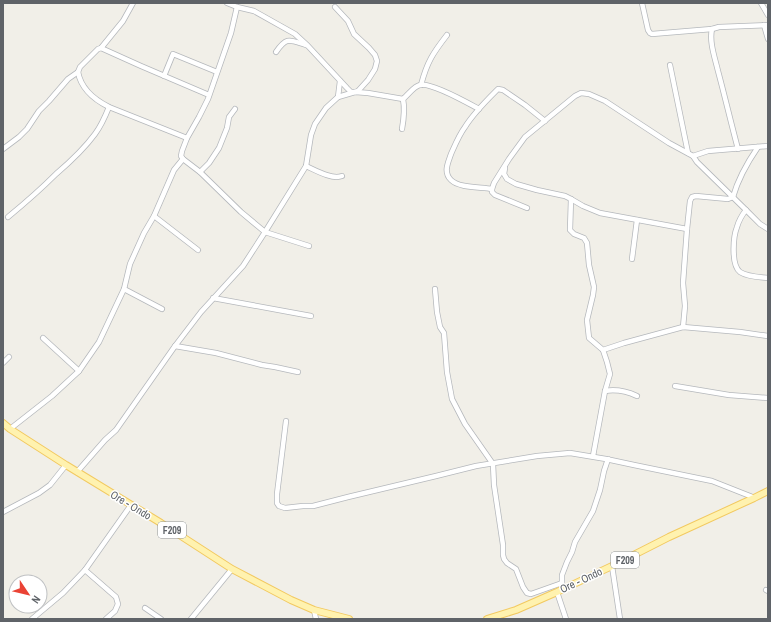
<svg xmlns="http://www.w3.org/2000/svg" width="771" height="622" font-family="'Archivo Narrow',sans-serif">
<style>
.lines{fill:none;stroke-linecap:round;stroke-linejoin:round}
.minor-casing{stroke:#b5b8bc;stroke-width:6}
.major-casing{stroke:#f2c960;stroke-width:8}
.minor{stroke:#fff;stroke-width:4.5}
.major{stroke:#fff2af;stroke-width:6}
.labels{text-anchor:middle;stroke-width:3;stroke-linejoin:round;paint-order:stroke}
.shield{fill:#fff;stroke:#8f9295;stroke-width:1}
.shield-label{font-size:10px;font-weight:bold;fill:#5f6368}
.street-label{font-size:11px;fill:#5f6368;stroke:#fff}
</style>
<rect width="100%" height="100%" fill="#f1efe8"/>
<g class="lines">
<defs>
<g id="minor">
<polyline points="227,3 237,7 254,11 295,34 308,46 347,88 351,92 355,92 358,91 368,80 375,69 377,61 375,55 369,48 354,34 348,21 335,7"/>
<polyline points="642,3 648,30 650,33 652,34 712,29"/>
<polyline points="761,3 768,15"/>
<polyline points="237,7 231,33 208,99 199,117 187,138 182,151 181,156 183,159 200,172 241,212 265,232 309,246"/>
<polyline points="764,25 768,39"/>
<polyline points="101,48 141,66 209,95"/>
<path d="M276 52C287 36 290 40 306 45"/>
<polyline points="670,65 688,153"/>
<path d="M78 72C81 89 95 100 109 107L187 138"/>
<polyline points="164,76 173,54 217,72"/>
<path d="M421 85C427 62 433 53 447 35"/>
<polyline points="338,97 340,81"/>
<path d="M402 129C404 118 405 109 403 99"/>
<polyline points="3,149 19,137 27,129 39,111 49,101 68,79 78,72 80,67 98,49 101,48 123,21 133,3"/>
<path d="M738 149C731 123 725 97 718 71 715 58 709 42 712 29L719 27 768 25"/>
<polyline points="693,156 708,151 768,146"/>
<path d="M306 166C315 170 332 180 342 176"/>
<polyline points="505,168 504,174 507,179 516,184 537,190 565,196 571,199 583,206 600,213 687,229"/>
<polyline points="200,172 209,163 219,148 227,128 229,117 235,109"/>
<path d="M492 189C480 187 459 188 451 180 443 172 448 163 451 154 455 145 459 135 465 127 473 114 484 103 495 92L498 89 503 90 525 105 545 121"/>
<path d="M733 197C738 179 747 163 758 147"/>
<polyline points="571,199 570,230 574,234 584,238 587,243 589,265 594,287 593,295 587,320 589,338 603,350 624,343 683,327 740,332 768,336"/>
<polyline points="527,208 495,195 492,192 492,189 494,183 509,159 525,137 575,96 581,93 589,94 605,101 669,143 693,156 697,162 746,210 760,224 768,229"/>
<path d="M746 210C742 215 739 220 737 227 733 237 731 265 740 272 748 277 759 277 768 278"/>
<polyline points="154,216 198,250"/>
<path d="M8 217C25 203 41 189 56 174 70 162 84 149 95 134 101 126 105 117 109 107"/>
<polyline points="632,259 637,220"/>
<polyline points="124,289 162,309"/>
<polyline points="435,289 437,312 440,327 444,333 447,372 452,399 465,424 493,464 494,485 503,545 503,555 504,559 507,563 516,569 523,587 527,593 531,594 562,583"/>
<polyline points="213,298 311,316"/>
<polyline points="683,327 685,306 683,283 687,229 690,201 692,197 696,196 728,199 733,197"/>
<polyline points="43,338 79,371"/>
<polyline points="175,346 216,353 262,365 275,367 298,372"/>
<polyline points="3,363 9,357"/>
<polyline points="675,386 729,395 768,398"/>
<path d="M605 391C617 389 626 391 637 396"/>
<polyline points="286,421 277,494 277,503 279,506 285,508 303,506 313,506 348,497 436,476 476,466 537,456 570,453 606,459 634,465 712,481 750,496 754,498"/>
<polyline points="10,429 52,396 79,371 99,342 124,289 130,264 144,233 154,216 174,170 183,159"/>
<polyline points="593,456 605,391 610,374 607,362 603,350"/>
<path d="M77 472 105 440 116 430 175 346 201 312 243 266 265 232 306 166 311 135 315 124 326 108 338 97 355 92 368 93 403 99C408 95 414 86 420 85 431 82 468 103 479 109"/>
<polyline points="3,512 39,493 50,485 66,465"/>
<polyline points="612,566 620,619"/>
<polyline points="85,570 116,597 118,604 115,611 106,619"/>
<polyline points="562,586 562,575 567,562 572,552 575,542 593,511 600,490 604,471 608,459"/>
<polyline points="766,590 768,591"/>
<polyline points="557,592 566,619"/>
<polyline points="145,608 161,619"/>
<polyline points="314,610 316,619"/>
<polyline points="32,619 63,593 85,570 131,505"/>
<polyline points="191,619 232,569"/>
</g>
<g id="major">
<polyline points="3,423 10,429 66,465 161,523 232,569 291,600 314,610 349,619"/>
<polyline points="487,619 516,610 557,592 612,566 669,537 754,498 768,491"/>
</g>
</defs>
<use href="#minor" class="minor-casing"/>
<use href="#major" class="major-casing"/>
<use href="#minor" class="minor"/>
<use href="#major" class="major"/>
</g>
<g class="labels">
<g class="shield">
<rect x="158" y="522" width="28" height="16" rx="3"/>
<rect x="611" y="552" width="28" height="16" rx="3"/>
</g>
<g class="shield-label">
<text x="172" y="534">F209</text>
<text x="625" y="564">F209</text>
</g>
<g class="street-label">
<text transform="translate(131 505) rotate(31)" y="4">Ore - Ondo</text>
<text transform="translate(581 580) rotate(-25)" y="4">Ore - Ondo</text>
</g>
</g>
<rect width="771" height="622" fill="none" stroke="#5f6368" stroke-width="8"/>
<g transform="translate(28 594) rotate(125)"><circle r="19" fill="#ffffff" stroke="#bfc1c3"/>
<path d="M0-3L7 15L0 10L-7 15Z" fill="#ea4335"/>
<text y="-6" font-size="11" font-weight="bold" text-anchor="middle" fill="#5f6368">N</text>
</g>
</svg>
